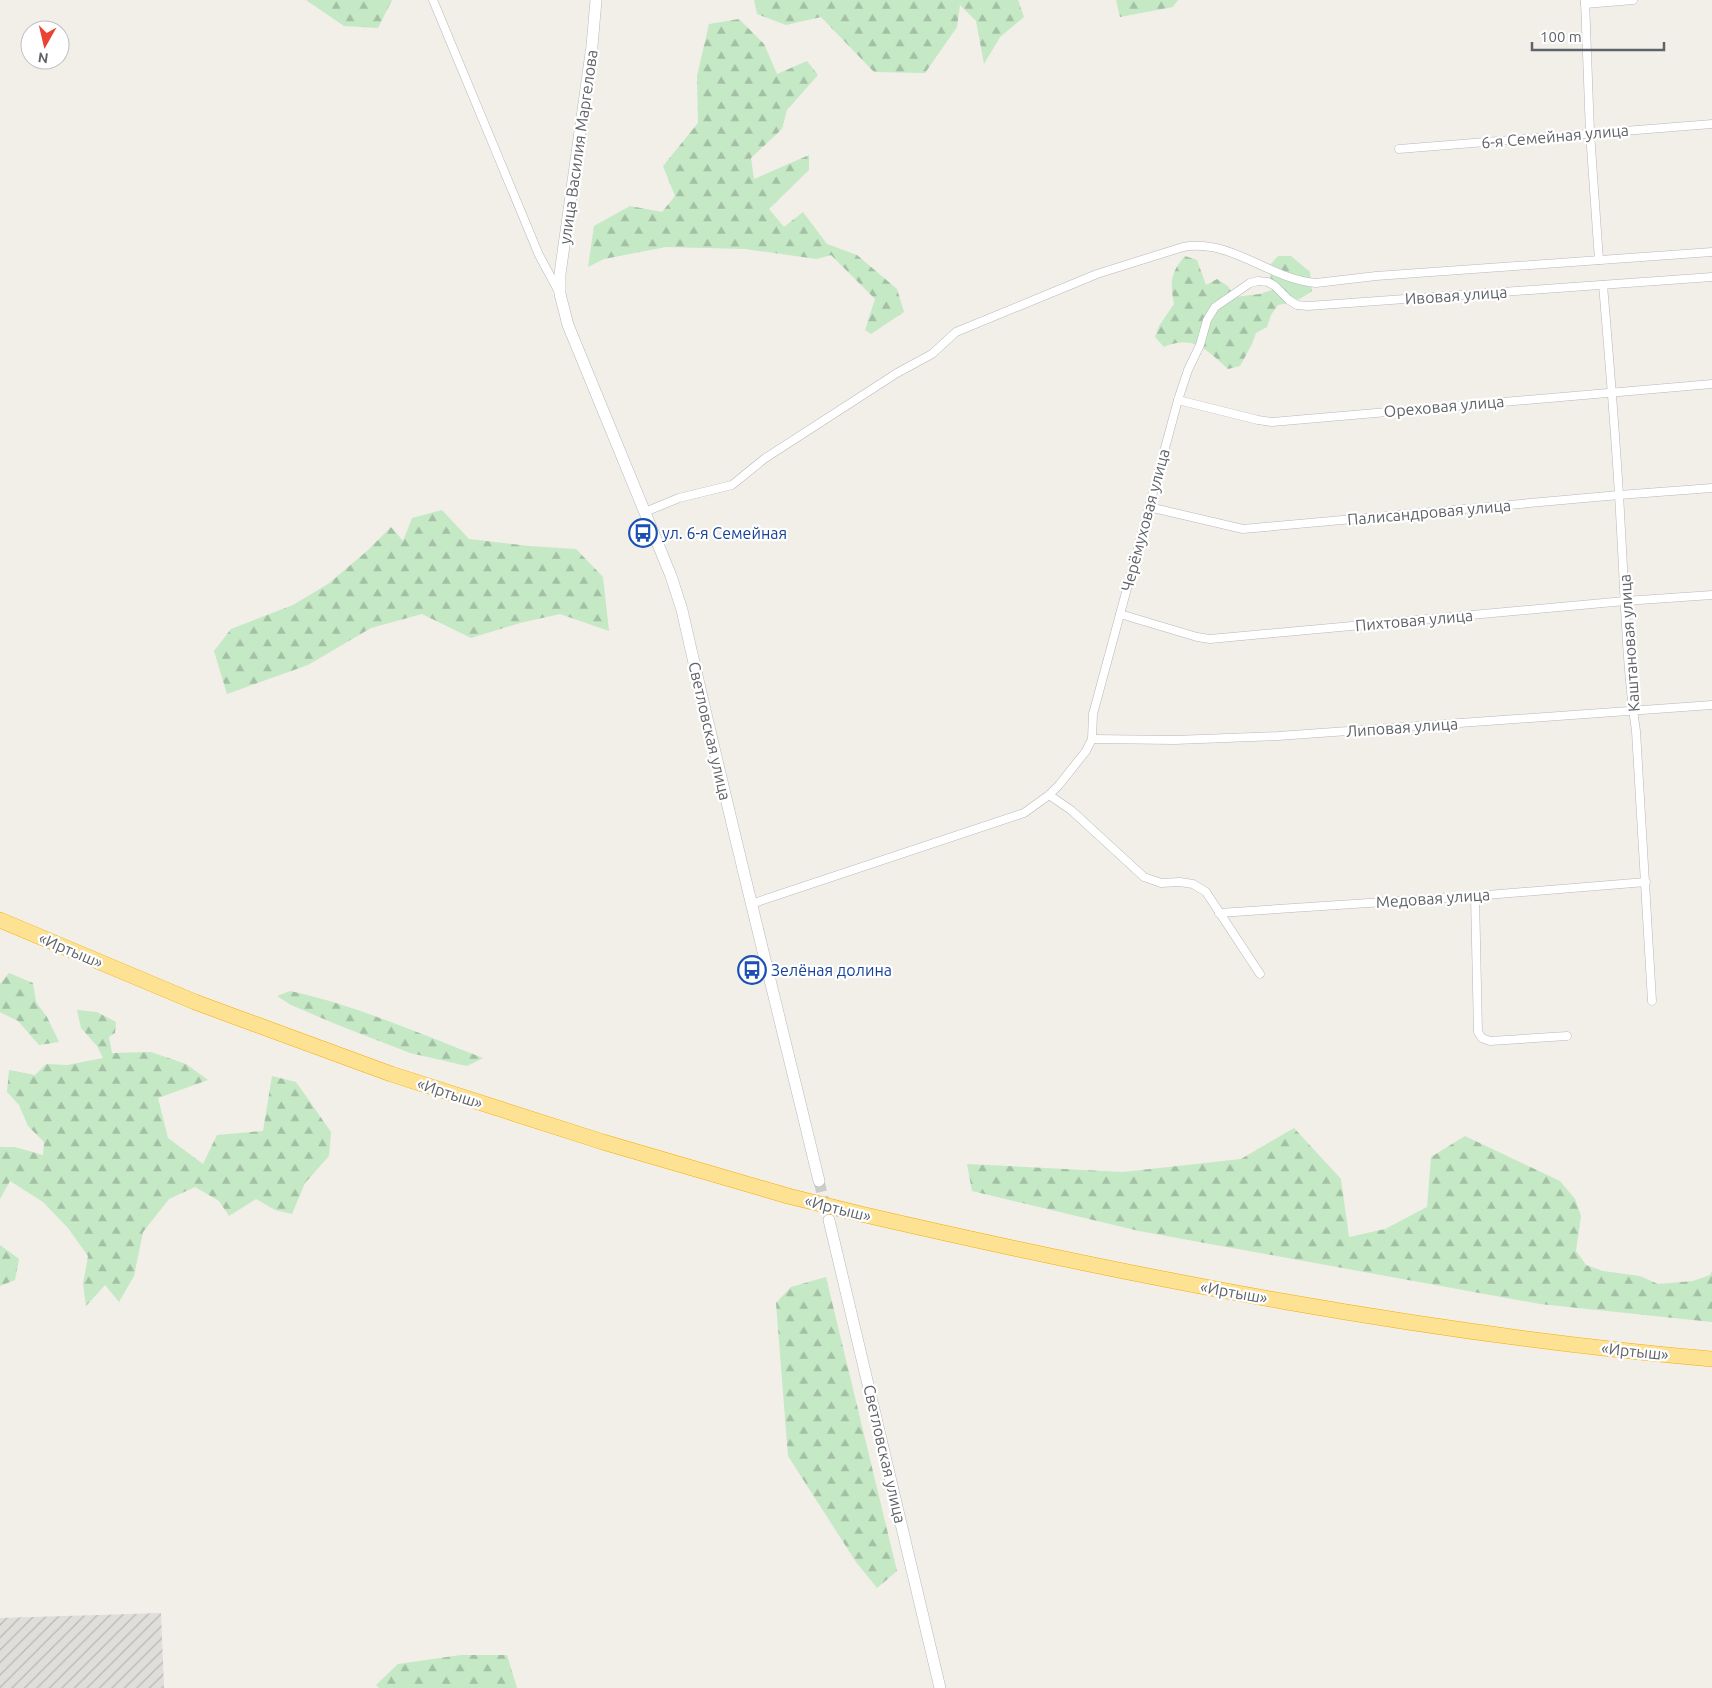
<svg xmlns="http://www.w3.org/2000/svg" width="1712" height="1688" font-family="Ubuntu,sans-serif">
<style>
.industrial{fill:url(#industrial-furrows)}
.forest{fill:url(#forest-firs)}
.lines{fill:none;stroke-linecap:round;stroke-linejoin:round}
.secondary-tunnel{stroke:#ccccc8;stroke-width:11;stroke-dasharray:11 5.5;stroke-linecap:butt}
.street-casing{stroke:#b5b8bc;stroke-width:9}
.secondary-casing{stroke:#b6babf;stroke-width:12}
.highway-casing{stroke:#f9ab00;stroke-width:16}
.street{stroke:#fff;stroke-width:8}
.secondary{stroke:#fff;stroke-width:11}
.highway{stroke:#fde293;stroke-width:15}
.highway-bridge-casing{stroke:#f9ab00;stroke-width:16;stroke-linecap:butt}
.highway-bridge{stroke:#fde293;stroke-width:15}
.labels{text-anchor:middle;stroke-width:4.5;stroke-linejoin:round;paint-order:stroke}
.street-label{font-size:16px;fill:#5f6368;stroke:#fff}
.transit-label{font-size:16px;fill:#164399;stroke:#fff;text-anchor:start}
</style>
<defs>
<pattern id="industrial-furrows" width="10" height="10" patternUnits="userSpaceOnUse" patternTransform="scale(1.25)"><rect width="10" height="10" fill="#e0deda"/><path d="M-1 1l2-2M0 10L10 0M9 11l2-2" fill="none" stroke="#b9b8b5"/></pattern>
<pattern id="forest-firs" width="22" height="20" patternUnits="userSpaceOnUse" patternTransform="scale(1.25)"><rect width="22" height="20" fill="#c5e8c5"/><path d="M5 1l3.5 6h-7zM16 11l3.5 6h-7z" fill="#a3c0a4"/></pattern>
</defs>
<rect width="100%" height="100%" fill="#f1efe8"/>
<polygon class="industrial" points="161,1613 164,1688 0,1688 0,1618"/>
<g class="forest">
<polygon points="306,0 392,0 378,28 344,26"/>
<polygon points="754,0 1018,0 1024,17 1000,37 984,64 976,21 960,5 957,27 925,73 874,72 821,17 786,25 757,14"/>
<polygon points="1116,0 1178,0 1173,7 1120,17"/>
<polygon points="739,19 764,44 777,74 807,61 818,75 787,110 782,129 751,158 754,179 809,155 809,170 769,209 784,227 803,212 827,244 857,255 897,289 904,312 871,334 865,330 875,299 831,255 817,259 745,249 666,247 604,259 588,267 594,226 630,206 662,212 675,196 663,166 698,123 697,76 709,24"/>
<path d="M1185 256 1197 260 1206 285 1217 279 1228 286 1234 297 1260 294 1272 290 1269 266 1278 256H1291L1310 272 1312 291C1301 299 1292 303 1278 305L1271 315 1267 327 1256 333 1252 344 1240 366 1228 369C1207 350 1193 334 1164 347L1155 337 1159 326 1174 304C1170 283 1170 273 1185 256Z"/>
<polygon points="442,510 469,539 529,546 576,549 603,577 609,631 560,614 520,623 471,638 422,614 371,628 308,665 227,694 214,651 231,629 293,605 328,584 367,551 391,527 403,541 412,518"/>
<polygon points="9,973 33,983 36,1002 47,1017 59,1042 39,1045 18,1021 0,1012 0,984"/>
<path d="M290 991C356 1005 420 1034 483 1058L467 1066 410 1053 338 1025 291 1005 277 996Z"/>
<polygon points="77,1010 97,1012 116,1022 115,1033 109,1037 112,1053 151,1052 186,1064 208,1080 158,1098 168,1138 203,1164 217,1135 263,1131 272,1076 296,1082 331,1132 329,1156 305,1183 292,1214 275,1210 256,1199 229,1216 219,1201 195,1187 169,1199 143,1232 134,1276 119,1302 105,1285 86,1306 83,1284 88,1256 68,1228 43,1202 10,1181 0,1199 0,1147 15,1147 43,1155 44,1142 28,1126 19,1105 7,1092 9,1070 35,1075 46,1064 67,1065 103,1058 97,1046 81,1028"/>
<polygon points="1294,1128 1341,1179 1349,1237 1385,1229 1427,1207 1431,1157 1465,1136 1560,1181 1575,1199 1581,1216 1576,1251 1586,1265 1603,1271 1640,1276 1658,1284 1693,1281 1710,1275 1712,1271 1712,1322 1540,1304 1139,1231 972,1191 967,1164 1123,1172 1241,1159"/>
<polygon points="0,1245 19,1259 15,1280 0,1286"/>
<polygon points="826,1277 897,1571 877,1588 856,1562 788,1456 776,1303 791,1287"/>
<polygon points="461,1655 507,1655 517,1688 379,1688 376,1685 398,1664"/>
</g>
<g class="lines">
<polyline class="secondary-tunnel" points="819,1181 826,1211"/>
<defs>
<g id="street">
<polyline points="433,0 539,255 559,292"/>
<polyline points="1585,0 1590,133 1599,260"/>
<polyline points="1585,4 1633,0"/>
<polyline points="1399,149 1712,124"/>
<path d="M1603 285C1610 367 1617 449 1621 531 1625 597 1626 665 1636 731L1652 1001"/>
<polyline points="1178,400 1258,420 1272,422 1712,384"/>
<polyline points="1149,507 1243,529 1619,495 1712,488"/>
<path d="M645 512 679 498 732 485 764 459 897 373 932 354 956 332 1097 274 1183 247C1231 238 1271 280 1316 283L1376 276 1712 252"/>
<polyline points="1120,614 1197,637 1210,639 1625,601 1712,595"/>
<polyline points="1092,739 1175,740 1278,736 1712,705"/>
<polyline points="1049,795 1071,810 1144,877 1161,883 1180,882 1193,884 1206,892 1260,974"/>
<polyline points="1475,896 1478,1032 1482,1038 1490,1041 1567,1036"/>
<polyline points="751,904 1024,813 1049,795 1059,785 1086,751 1092,739 1093,714 1178,400 1188,370 1200,345 1207,320 1215,307 1250,283 1258,281 1268,282 1275,286 1289,300 1297,305 1308,306 1712,277"/>
<polyline points="1219,913 1475,896 1646,882"/>
</g>
<g id="secondary">
<path d="M596 0 592 46 560 274V294L568 325 671 576 682 610C725 801 773 990 819 1181"/>
<polyline points="829,1220 940,1688"/>
</g>
<g id="highway">
<polyline points="0,920 195,1002 391,1074 603,1142 788,1196"/>
<path d="M861 1214C1142 1279 1425 1334 1712 1359"/>
</g>
</defs>
<use href="#street" class="street-casing"/>
<use href="#secondary" class="secondary-casing"/>
<use href="#highway" class="highway-casing"/>
<use href="#street" class="street"/>
<use href="#secondary" class="secondary"/>
<use href="#highway" class="highway"/>
<defs>
<polyline id="highway-bridge" points="788,1196 861,1214"/>
</defs>
<use href="#highway-bridge" class="highway-bridge-casing"/>
<use href="#highway-bridge" class="highway-bridge"/>
</g>
<defs>
<symbol id="bus-ring" viewBox="-11 -11 22 22"><circle r="9.5" fill="#fff" stroke="#1a4fb4" stroke-width="1.5"/><path d="M-5-6H5V4H4V6H2V4H-2V6H-4V4H-5ZM-3.5-4V0h7V-4ZM-3.5 1.2v1.5H-2V1.2ZM2 1.2v1.5H3.5V1.2Z" fill="#1a4fb4"/></symbol>
</defs>
<g fill-rule="evenodd">
<use href="#bus-ring" x="627" y="517" width="32" height="32"/>
<use href="#bus-ring" x="736" y="954" width="32" height="32"/>
</g>
<g class="labels">
<g class="street-label">
<text transform="translate(1555 136) rotate(-5)" y="6">6-я Семейная улица</text>
<text transform="translate(578 147) rotate(-82)" y="6">улица Василия Маргелова</text>
<text transform="translate(1456 295) rotate(-4)" y="6">Ивовая улица</text>
<text transform="translate(1444 406) rotate(-5)" y="6">Ореховая улица</text>
<text transform="translate(1429 512) rotate(-5)" y="6">Палисандровая улица</text>
<text transform="translate(1145 520) rotate(-75)" y="6">Черёмуховая улица</text>
<text transform="translate(1414 620) rotate(-5)" y="6">Пихтовая улица</text>
<text transform="translate(1629 643) rotate(-94)" y="6">Каштановая улица</text>
<text transform="translate(1402 727) rotate(-4)" y="6">Липовая улица</text>
<text transform="translate(710 731) rotate(77)" y="6">Светловская улица</text>
<text transform="translate(1433 898) rotate(-4)" y="6">Медовая улица</text>
<text transform="translate(71 950) rotate(23)" y="6">«Иртыш»</text>
<text transform="translate(450 1093) rotate(18)" y="6">«Иртыш»</text>
<text transform="translate(838 1208) rotate(14)" y="6">«Иртыш»</text>
<text transform="translate(1234 1292) rotate(10)" y="6">«Иртыш»</text>
<text transform="translate(1635 1351) rotate(6)" y="6">«Иртыш»</text>
<text transform="translate(885 1454) rotate(77)" y="6">Светловская улица</text>
</g>
<g class="transit-label">
<text x="662" y="539">ул. 6-я Семейная</text>
<text x="771" y="976">Зелёная долина</text>
</g>
</g>
<g transform="translate(45 45) rotate(188)"><circle r="24" fill="#ffffff" stroke="#bfc1c3"/>
<path d="M0-4L9 19L0 12L-9 19Z" fill="#ea4335"/>
<text y="-8" font-size="14" font-weight="bold" text-anchor="middle" fill="#5f6368">N</text>
</g>
<path d="M1532 42v8h132v-8" fill="none" stroke="#5f6368" stroke-width="2.5"/>
<text x="1540" y="42" font-size="15" fill="#5f6368" stroke="#ffffff" stroke-width="4" paint-order="stroke">100 m</text>
</svg>
